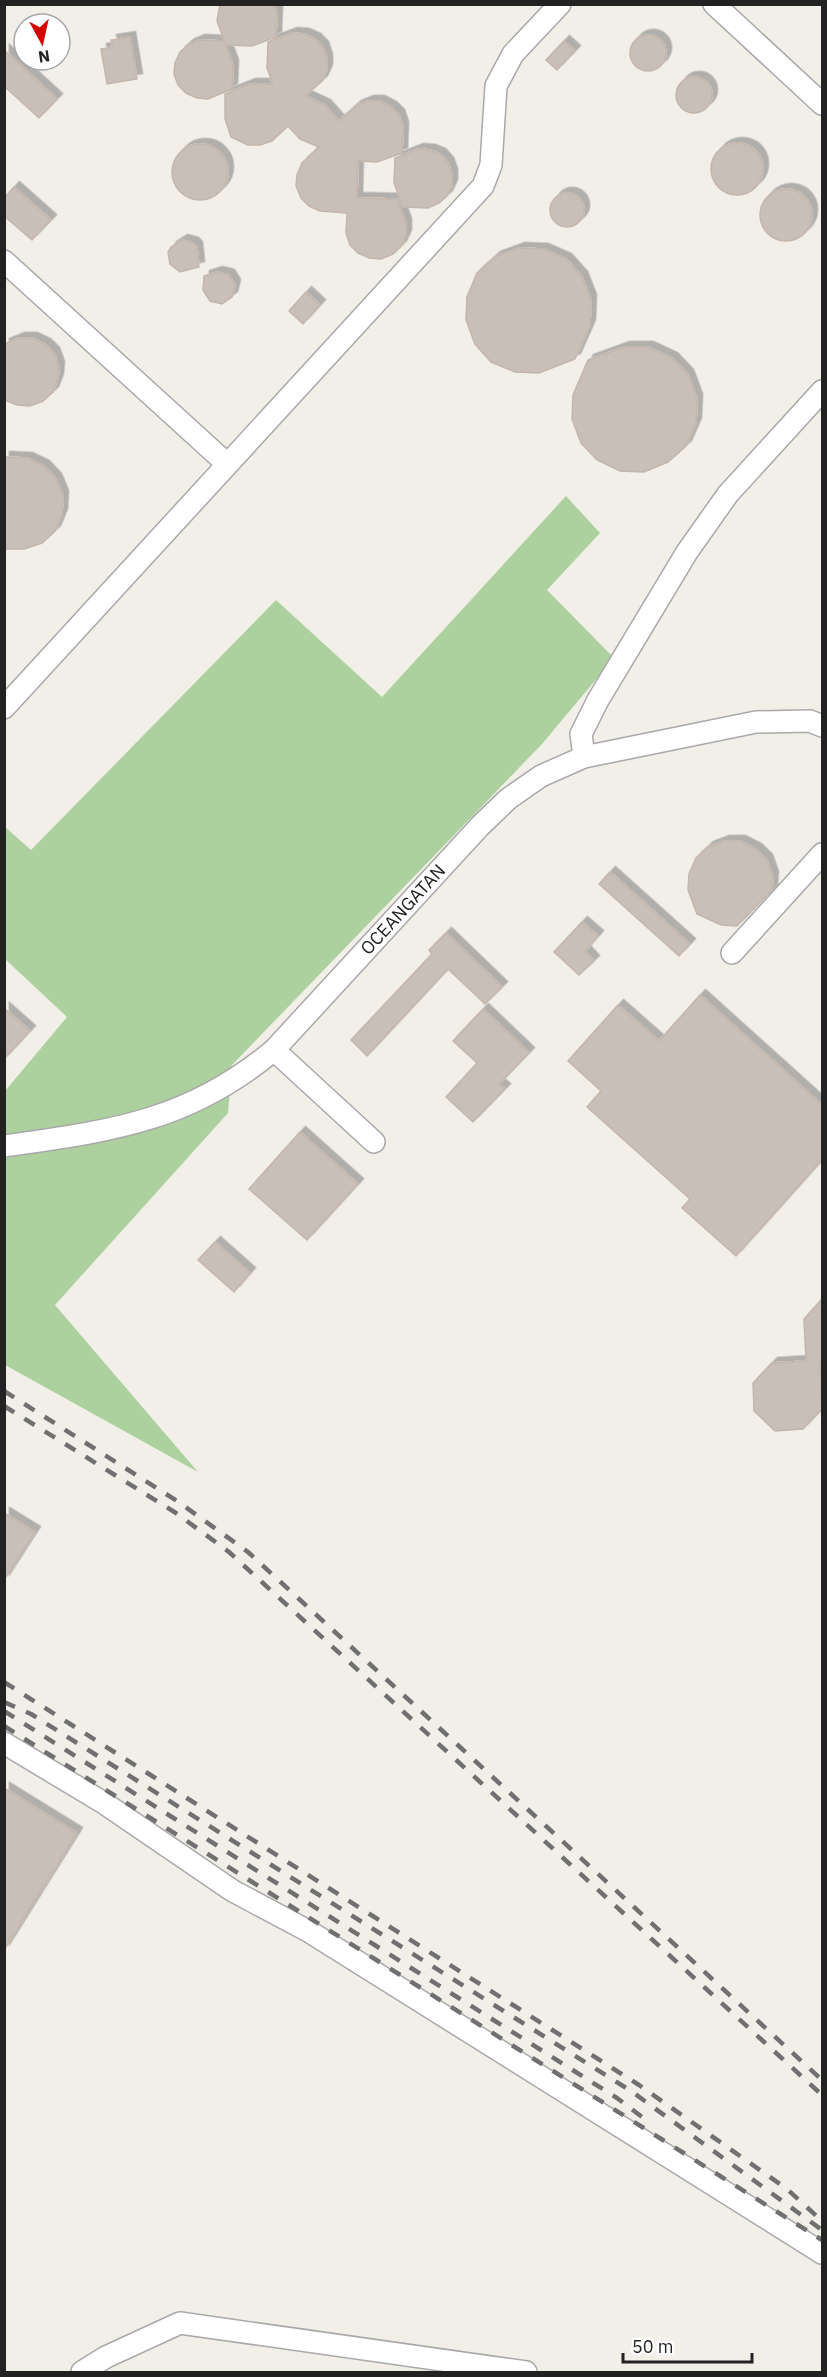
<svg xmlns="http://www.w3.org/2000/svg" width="827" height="2377" font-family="'IBM Plex Sans',sans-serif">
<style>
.forest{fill:#add19e}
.building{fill:#c7bfb8;stroke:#c4b6ab;stroke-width:1.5;filter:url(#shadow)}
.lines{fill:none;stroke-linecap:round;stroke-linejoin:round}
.minor-casing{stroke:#a9a9a9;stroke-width:24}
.minor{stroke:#fff;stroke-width:21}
.rail{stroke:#707070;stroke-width:4.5;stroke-dasharray:12 12;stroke-linecap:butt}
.labels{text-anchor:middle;stroke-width:4.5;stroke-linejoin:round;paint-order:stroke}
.street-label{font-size:18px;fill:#222;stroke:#fff}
</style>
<defs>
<filter id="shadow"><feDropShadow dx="5.5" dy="-5.5" stdDeviation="0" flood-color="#0004"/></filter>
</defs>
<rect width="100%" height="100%" fill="#f2efe9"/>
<polygon class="forest" points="566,496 600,533 547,590 614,658 542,744 232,1065 228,1113 55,1305 198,1472 5,1365 5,1091 67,1017 5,959 4,826 31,850 276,600 382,697"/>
<g class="building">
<polygon points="220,4 274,4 277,12 276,37 252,46 226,45 217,21"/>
<polygon points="292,33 304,34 315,39 323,47 327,59 327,70 322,81 305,96 325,105 339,121 356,106 368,101 379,101 391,107 399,115 403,127 402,153 377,162 358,161 357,198 397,199 406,224 406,235 401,246 393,254 381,259 369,258 358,253 350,245 346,233 347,213 320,211 309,206 301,198 296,186 297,175 302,163 319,147 300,139 288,126 272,141 260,145 248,145 231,137 225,119 225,94 250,84 273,84 267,68 268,42"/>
<circle cx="648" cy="53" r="18"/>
<polygon points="130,37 137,79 107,84 101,49 113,47 111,40"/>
<polygon points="199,40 224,41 233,65 232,89 208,99 197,98 186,93 178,85 174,74 175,63 180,52 188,45"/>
<polygon points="564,41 575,51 557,70 546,60"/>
<polygon points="4,50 57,99 39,118 4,86"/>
<circle cx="694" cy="95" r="18"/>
<circle cx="737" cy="169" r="26"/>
<circle cx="200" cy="172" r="28"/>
<polygon points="418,149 430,150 440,154 448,163 452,174 452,185 447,196 439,203 428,208 403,207 394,183 395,158"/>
<polygon points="14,187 51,220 32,240 4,216 4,198"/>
<circle cx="786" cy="215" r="26"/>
<circle cx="567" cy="210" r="17"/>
<polygon points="182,240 193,243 197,247 199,267 180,272 170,264 168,252 171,247"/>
<polygon points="519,248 543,249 566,259 582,277 591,300 590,325 575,359 539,373 515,372 491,362 475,344 466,320 467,297 477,273 495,257"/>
<polygon points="217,272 229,275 235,285 232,297 222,304 210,301 203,290 204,276"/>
<polygon points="306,292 320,305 303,324 289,311"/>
<polygon points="19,338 32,338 45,344 54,353 59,367 58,379 53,392 43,401 30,406 17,405 4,400 4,344"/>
<polygon points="624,347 648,347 672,358 688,375 697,399 696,423 686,446 668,462 644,472 620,471 597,460 581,443 572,419 573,395 588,360"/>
<polygon points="4,457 27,458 44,466 56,479 63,496 62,514 55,531 42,543 24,549 4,549"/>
<polygon points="724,841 740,841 756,849 767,860 773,877 772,890 737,926 721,925 697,914 688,890 689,874 696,858 708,847"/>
<polygon points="610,872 690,944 679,956 599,884"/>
<polygon points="582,922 598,936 585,951 594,961 579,975 554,952"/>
<polygon points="446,933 502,987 485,1004 448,969 367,1056 351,1040 432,954 429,950"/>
<polygon points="700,995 822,1105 822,1160 736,1256 682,1208 690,1199 587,1107 601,1091 568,1061 618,1005 659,1041"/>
<polygon points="4,1008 30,1031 4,1059"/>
<polygon points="483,1009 529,1053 499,1084 505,1089 473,1122 446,1097 477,1063 453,1041"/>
<polygon points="300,1132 358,1184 307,1240 249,1189"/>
<polygon points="215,1242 250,1273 234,1292 198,1260"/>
<polygon points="822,1299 822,1364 820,1361 822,1409 803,1429 775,1431 754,1411 753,1383 772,1363 806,1361 804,1319"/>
<polygon points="4,1513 35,1532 4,1580"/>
<polygon points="4,1788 77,1833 4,1950"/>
</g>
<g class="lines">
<defs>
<g id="minor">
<polyline points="714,4 822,104"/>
<polyline points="4,261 227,464"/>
<polyline points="4,708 483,186 491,165 496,86 513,54 560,4"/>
<polyline points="584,757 581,734 598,700 687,552 728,494 822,391"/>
<polyline points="732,953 822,854"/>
<polyline points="274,1050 374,1142"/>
<path id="s1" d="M4 1146C110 1131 188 1122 274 1050L480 826 508 799 541 776 584 757 756 722 810 721 822 726"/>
<polyline points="4,1743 104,1803 233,1891 310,1932 822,2253"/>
<polyline points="82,2372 106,2357 180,2323 526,2372"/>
</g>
</defs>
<use href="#minor" class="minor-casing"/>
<use href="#minor" class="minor"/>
<g class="rail">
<polyline points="4,1391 177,1501 248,1552 822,2080"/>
<polyline points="4,1406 176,1513 229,1552 822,2095"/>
<polyline points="4,1682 639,2085 787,2189 822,2221"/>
<polyline points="4,1702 31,1714 631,2091 822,2230"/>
<polyline points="4,1711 617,2098 646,2120"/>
<polyline points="4,1726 822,2240"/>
</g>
</g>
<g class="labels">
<g class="street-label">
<text dy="6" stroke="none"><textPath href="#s1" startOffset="482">OCEANGATAN</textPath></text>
</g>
</g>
<rect width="827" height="2377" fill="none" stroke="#222222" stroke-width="12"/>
<g transform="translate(42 42) rotate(172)"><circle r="28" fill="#ffffff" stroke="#a7a7a7" stroke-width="1.5"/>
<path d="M0-4.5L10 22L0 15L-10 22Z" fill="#d40000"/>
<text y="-9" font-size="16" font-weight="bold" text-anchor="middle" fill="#222222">N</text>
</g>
<path d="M623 2353v9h129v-9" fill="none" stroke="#222222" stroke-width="3"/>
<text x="632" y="2353" font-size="18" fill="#222222" stroke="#ffffff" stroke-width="4.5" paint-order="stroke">50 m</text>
</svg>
